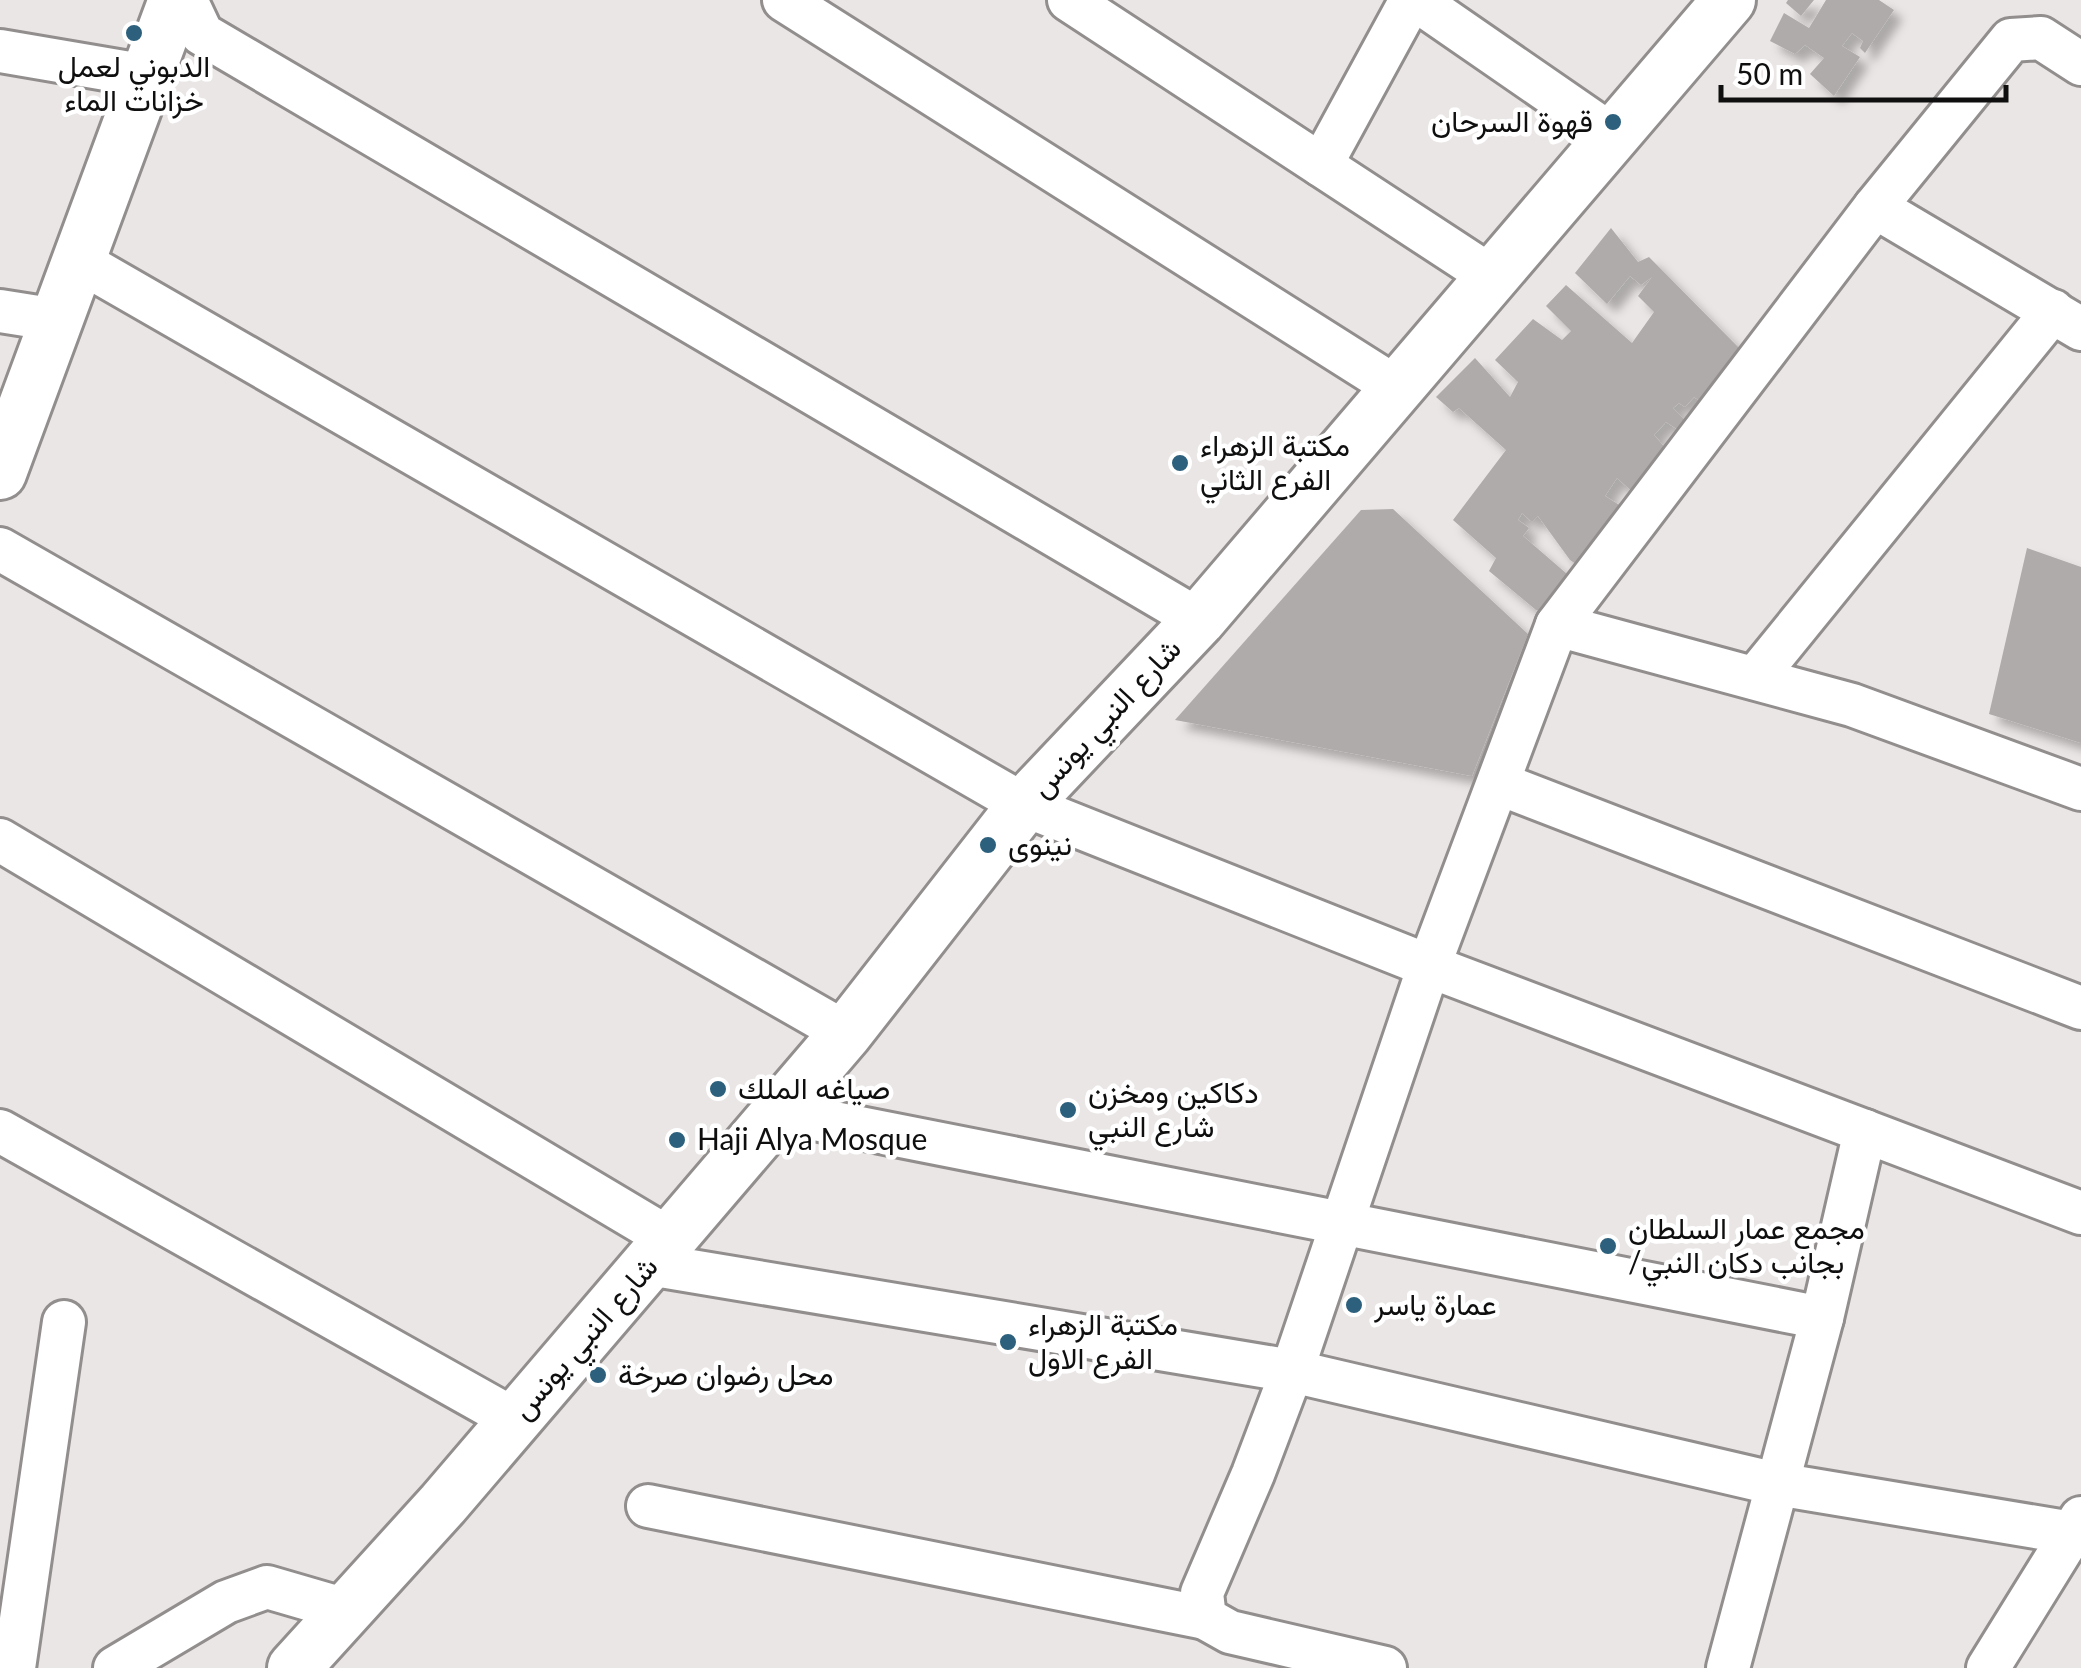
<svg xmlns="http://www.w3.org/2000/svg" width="2081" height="1668" font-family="Lato,Vazirmatn,sans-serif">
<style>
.building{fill:#b0abab;filter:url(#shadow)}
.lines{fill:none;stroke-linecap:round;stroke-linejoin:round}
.minor-casing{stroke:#928e8e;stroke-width:48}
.tertiary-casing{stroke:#928e8e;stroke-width:58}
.minor{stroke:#fff;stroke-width:42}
.tertiary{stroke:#fff;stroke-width:52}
.poi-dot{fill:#2c607c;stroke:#fff;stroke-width:4}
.labels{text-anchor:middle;stroke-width:9;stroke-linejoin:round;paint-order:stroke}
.poi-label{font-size:30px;fill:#100f0f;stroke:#fff;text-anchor:start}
.street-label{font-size:30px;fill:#100f0f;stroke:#fff}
</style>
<defs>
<filter id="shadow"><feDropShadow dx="9" dy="9" stdDeviation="5" flood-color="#0004"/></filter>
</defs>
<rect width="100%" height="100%" fill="#ebe6e6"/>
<g class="building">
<polygon points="1788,0 1814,0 1801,16 1786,3"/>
<polygon points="1826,0 1879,0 1894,10 1865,53 1860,48 1863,41 1852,33 1842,46 1860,57 1834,96 1810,74 1824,58 1805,45 1795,54 1770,41 1784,13 1809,28"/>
<polygon points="1611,228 1638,262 1649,257 1746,355 1703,403 1694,397 1685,407 1679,403 1673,408 1688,423 1683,433 1666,422 1654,435 1667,450 1635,494 1617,478 1605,496 1624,508 1579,566 1570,560 1538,516 1532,522 1522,513 1518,520 1529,528 1523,536 1574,580 1543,612 1536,610 1489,571 1496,558 1453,520 1506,450 1459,408 1453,412 1436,397 1475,358 1510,397 1518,382 1495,360 1533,319 1562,340 1571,331 1546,306 1566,285 1632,343 1654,312 1638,296 1652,277 1641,285 1630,276 1607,304 1575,273"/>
<polygon points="1393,509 1528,634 1472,776 1175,720 1361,510"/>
<polygon points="2027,548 2081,567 2081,743 1989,714"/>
</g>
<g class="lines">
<defs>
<g id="minor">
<polyline points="186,0 202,34 1199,620"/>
<polyline points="784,0 1397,388"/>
<polyline points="1069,0 1492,277"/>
<polyline points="1416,0 1613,136"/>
<polyline points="0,51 147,76"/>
<polyline points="1321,165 1411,0"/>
<polyline points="1875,207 2081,329"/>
<polyline points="79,261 1024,805 1429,966 2081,1213"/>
<polyline points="0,311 57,320"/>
<polyline points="0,549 846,1033"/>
<polyline points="1557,625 1852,705 2081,789"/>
<polyline points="1755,678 2053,311"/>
<polyline points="1500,784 2081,1008"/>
<polyline points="0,840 670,1239"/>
<polyline points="779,1112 1822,1318"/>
<polyline points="0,1131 515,1420"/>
<polyline points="649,1264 1292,1371 1777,1484 2072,1533"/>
<polyline points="648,1506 1205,1618"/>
<polyline points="14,1668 64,1322"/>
<polyline points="115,1668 226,1602 267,1587 346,1610"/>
<polyline points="1385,1668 1230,1632 1205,1618 1202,1593 1253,1474 1292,1371 1429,966 1557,625 1875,207 2011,40 2041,38 2081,64"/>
<polyline points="1728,1668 1822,1318 1865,1131"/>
<polyline points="1988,1668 2081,1518"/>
</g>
<g id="tertiary">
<polyline points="0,473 175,0"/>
<polyline points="294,1668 443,1504 846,1033 1024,805 1199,620 1729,0"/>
</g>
</defs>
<use href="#minor" class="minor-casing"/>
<use href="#tertiary" class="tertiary-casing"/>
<use href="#minor" class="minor"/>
<use href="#tertiary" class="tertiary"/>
</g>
<g class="poi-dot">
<circle cx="134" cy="33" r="10"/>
<circle cx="1613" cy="122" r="10"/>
<circle cx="1180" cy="463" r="10"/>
<circle cx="988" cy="845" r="10"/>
<circle cx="718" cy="1089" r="10"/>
<circle cx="1068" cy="1110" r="10"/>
<circle cx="677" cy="1140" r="10"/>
<circle cx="1608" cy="1246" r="10"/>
<circle cx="1354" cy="1305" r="10"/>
<circle cx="1008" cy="1342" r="10"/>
<circle cx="598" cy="1375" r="10"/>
</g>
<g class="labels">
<g class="poi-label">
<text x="134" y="77" text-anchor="middle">الدبوني لعمل<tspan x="134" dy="34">خزانات الماء</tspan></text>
<text x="1593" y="132" text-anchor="end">قهوة السرحان</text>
<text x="1200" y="456">مكتبة الزهراء<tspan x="1200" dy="34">الفرع الثاني</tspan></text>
<text x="1008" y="855">نينوى</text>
<text x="738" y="1099">صياغه الملك</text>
<text x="1088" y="1103">دكاكين ومخزن<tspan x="1088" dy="34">شارع النبي</tspan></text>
<text x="697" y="1150">Haji Alya Mosque</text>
<text x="1628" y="1239">مجمع عمار السلطان<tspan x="1628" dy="34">/بجانب دكان النبي</tspan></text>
<text x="1374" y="1315">عمارة ياسر</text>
<text x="1028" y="1335">مكتبة الزهراء<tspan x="1028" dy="34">الفرع الاول</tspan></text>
<text x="618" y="1385">محل رضوان صرخة</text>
</g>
<g class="street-label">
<text transform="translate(1106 718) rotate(-47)" y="10">شارع النبي يونس</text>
<text transform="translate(585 1338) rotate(-49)" y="10">شارع النبي يونس</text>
</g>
</g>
<path d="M1721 85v15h285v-15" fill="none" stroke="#100f0f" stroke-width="5"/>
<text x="1736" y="85" font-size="30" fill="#100f0f" stroke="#ffffff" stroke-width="8" paint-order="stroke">50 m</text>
</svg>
